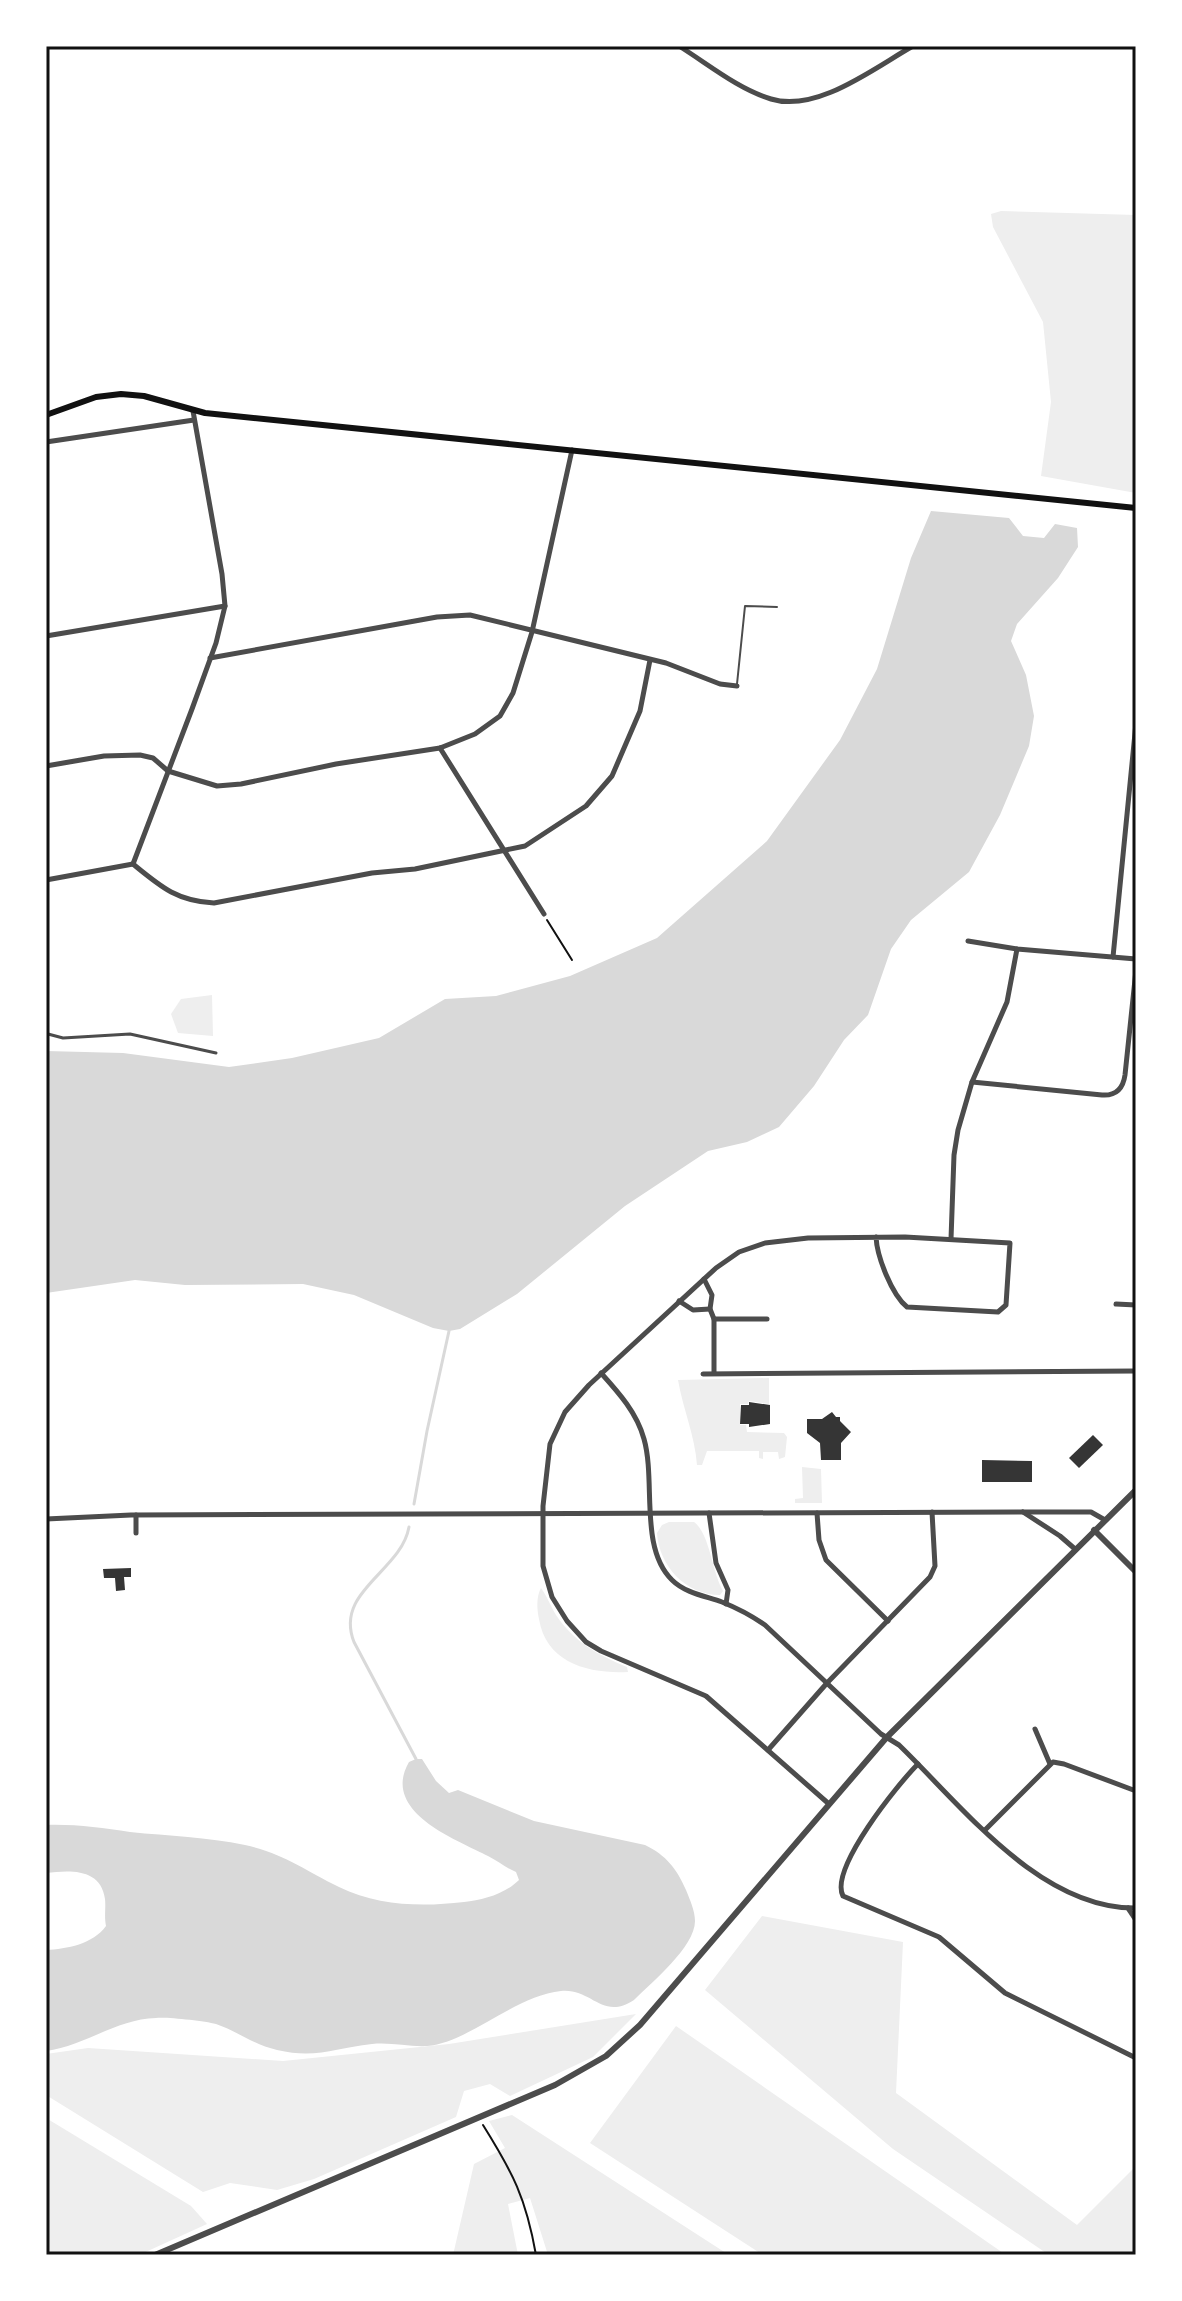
<svg xmlns="http://www.w3.org/2000/svg" width="1182" height="2301" font-family="Quicksand,sans-serif">
<style>
.green{fill:#eee}
.water{fill:#d9d9d9}
.lines{fill:none;stroke-linecap:round;stroke-linejoin:round}
.stream{stroke:#d9d9d9;stroke-width:3}
.building{fill:#353535}
.path{stroke:#111;stroke-width:2}
.service{stroke:#4c4c4c;stroke-width:2}
.pedestrian{stroke:#4c4c4c;stroke-width:3}
.minor{stroke:#4c4c4c;stroke-width:5}
.tertiary{stroke:#4c4c4c;stroke-width:6}
.secondary{stroke:#111;stroke-width:6}
.neatline{fill:none;stroke:#111;stroke-width:3}
</style>
<rect width="100%" height="100%" fill="#fff"/>
<g class="green">
<polygon points="1001,211 1136,215 1136,493 1041,476 1051,402 1043,322 993,227 991,214"/>
<polygon points="212,995 213,1036 178,1033 171,1014 181,999"/>
<path d="M769 1378V1404L749 1401 748 1404H740V1425H746L747 1432 784 1433 787 1437 785 1457 779 1459 778 1452H763V1459L759 1458V1451H707L702 1465H697C695 1436 683 1409 678 1380Z"/>
<polygon points="802,1467 821,1469 822,1503 795,1503 795,1499 803,1498"/>
<path d="M669 1522H694C710 1534 711 1569 723 1591L720 1595C686 1595 659 1566 657 1533L662 1525Z"/>
<path d="M541 1588C547 1596 551 1607 556 1615 574 1642 598 1655 627 1667L628 1672C589 1674 546 1663 539 1619 537 1609 536 1597 541 1588Z"/>
<polygon points="762,1916 903,1942 896,2093 1077,2225 1136,2166 1136,2255 1049,2255 893,2149 705,1990"/>
<polygon points="636,2014 593,2057 510,2096 490,2084 464,2091 456,2117 314,2179 277,2190 230,2183 203,2192 46,2095 46,2054 88,2048 283,2061 449,2044"/>
<polygon points="676,2026 1006,2255 763,2255 590,2143"/>
<polygon points="512,2115 729,2255 548,2255 530,2198 508,2204 518,2255 453,2255 474,2164 505,2148 489,2121"/>
<polygon points="46,2118 191,2206 207,2224 139,2255 46,2255"/>
</g>
<g class="water">
<polygon points="931,511 1009,518 1023,536 1044,538 1055,524 1077,528 1078,547 1058,578 1017,624 1011,641 1026,675 1034,716 1029,746 1000,815 969,872 911,920 891,949 868,1015 844,1040 814,1086 779,1127 747,1142 708,1151 625,1206 517,1294 460,1329 449,1331 433,1328 354,1295 303,1284 185,1285 135,1280 46,1293 46,1051 123,1053 229,1067 292,1058 379,1038 445,999 496,996 570,976 657,938 767,841 840,740 877,669 911,558"/>
<path d="M416 1759H422L436 1781 449 1793 458 1790 534 1821 645 1845C666 1855 677 1869 686 1890 690 1900 695 1911 695 1921 695 1947 652 1982 634 2000 602 2021 592 1988 561 1991 514 1996 468 2043 427 2046 409 2047 391 2042 372 2044 335 2048 316 2059 277 2050 254 2045 237 2031 216 2024 204 2021 168 2017 156 2018 117 2019 84 2046 46 2051V1950C67 1949 93 1944 106 1926 104 1916 106 1908 105 1899 101 1868 70 1870 46 1873V1825C75 1824 102 1828 130 1832 169 1836 207 1837 245 1845 285 1854 304 1870 339 1887 378 1906 422 1907 464 1902 483 1900 505 1894 519 1880L516 1872C506 1868 498 1861 488 1856 457 1840 380 1812 409 1762Z"/>
</g>
<g class="lines">
<g class="stream">
<polyline points="414,1504 427,1431 449,1331"/>
<path d="M409 1527C401 1572 334 1591 354 1642L416 1759"/>
</g>
</g>
<g class="building">
<polygon points="749,1402 770,1405 770,1424 749,1427 749,1424 740,1424 741,1405 749,1405"/>
<polygon points="832,1412 836,1417 840,1417 840,1421 851,1432 841,1443 841,1460 821,1460 820,1443 807,1433 807,1419 822,1419"/>
<polygon points="1093,1435 1103,1445 1079,1468 1069,1458"/>
<polygon points="982,1460 1032,1461 1032,1482 982,1482"/>
<polygon points="131,1568 131,1577 124,1577 125,1590 116,1591 115,1578 104,1578 103,1569"/>
</g>
<g class="lines">
<g class="path">
<polyline points="547,920 572,960"/>
<path d="M483 2125C513 2173 526 2198 536 2255"/>
</g>
<polyline class="service" points="737,684 745,606 777,607"/>
<polyline class="pedestrian" points="48,1034 63,1038 130,1034 216,1053"/>
<g class="minor">
<path d="M679 46C708 64 738 89 771 99 817 113 874 68 913 46"/>
<polyline points="46,442 194,420"/>
<polyline points="46,636 225,606"/>
<polyline points="210,658 437,617 470,615 666,663 720,684 737,686"/>
<polyline points="440,748 544,914"/>
<polyline points="46,766 104,756 140,755 153,758 168,771 217,786 241,784 336,764 440,748 475,734 500,716 513,693 532,632 572,450"/>
<path d="M133 864C161 887 177 901 214 903L372 873 415 869 525 846 586 806 612 776 640 711 650 660"/>
<polyline points="133,864 192,709 216,643 225,606 222,574 193,411"/>
<polyline points="46,880 133,864"/>
<polyline points="968,941 1017,949 1136,959"/>
<polyline points="1113,957 1136,723"/>
<path d="M972 1082 1102 1095C1116 1096 1123 1089 1125 1075L1136 970"/>
<polyline points="951,1239 954,1155 958,1130 972,1082 1007,1002 1017,949"/>
<polyline points="704,1279 712,1295 710,1309 714,1319 714,1373"/>
<polyline points="679,1301 693,1310 710,1309"/>
<polyline points="1116,1304 1136,1305"/>
<polyline points="714,1319 767,1319"/>
<path d="M601 1373C619 1393 637 1413 644 1439 656 1481 639 1548 672 1580 685 1593 705 1596 722 1602 737 1608 752 1616 765 1625L881 1734 899 1745C963 1807 1040 1909 1136 1908"/>
<polyline points="703,1374 1136,1371"/>
<polyline points="1023,1512 1060,1536 1075,1549"/>
<polyline points="709,1513 716,1563 728,1590 726,1604"/>
<polyline points="817,1513 819,1540 826,1560 888,1621"/>
<polyline points="46,1519 131,1515 1022,1512 1091,1512 1105,1520"/>
<polyline points="136,1533 136,1515"/>
<polyline points="1035,1729 1050,1764"/>
<polyline points="768,1750 827,1683 930,1577 935,1566 932,1512"/>
<path d="M918 1764C898 1784 829 1869 843 1896L939 1937 1005 1993 1136 2058"/>
<path d="M829 1804 706 1696 601 1651 586 1642 567 1621 552 1597 543 1566V1506L550 1444 565 1412 589 1385 716 1268 739 1252 765 1243 808 1238 905 1237 1010 1243 1006 1305 998 1312 907 1307C892 1295 877 1257 876 1237"/>
<polyline points="985,1830 1053,1762 1064,1764 1136,1791"/>
<polyline points="1128,1908 1136,1920"/>
</g>
<g class="tertiary">
<polyline points="1094,1530 1136,1572"/>
<polyline points="155,2255 555,2085 606,2056 640,2025 887,1737 1136,1490"/>
</g>
<polyline class="secondary" points="46,415 96,397 121,394 144,396 205,413 1136,508"/>
</g>
<rect width="1182" height="2301" fill="none" stroke="#ffffff" stroke-width="96"/>
<rect x="48" y="48" width="1086" height="2205" class="neatline"/>
</svg>
